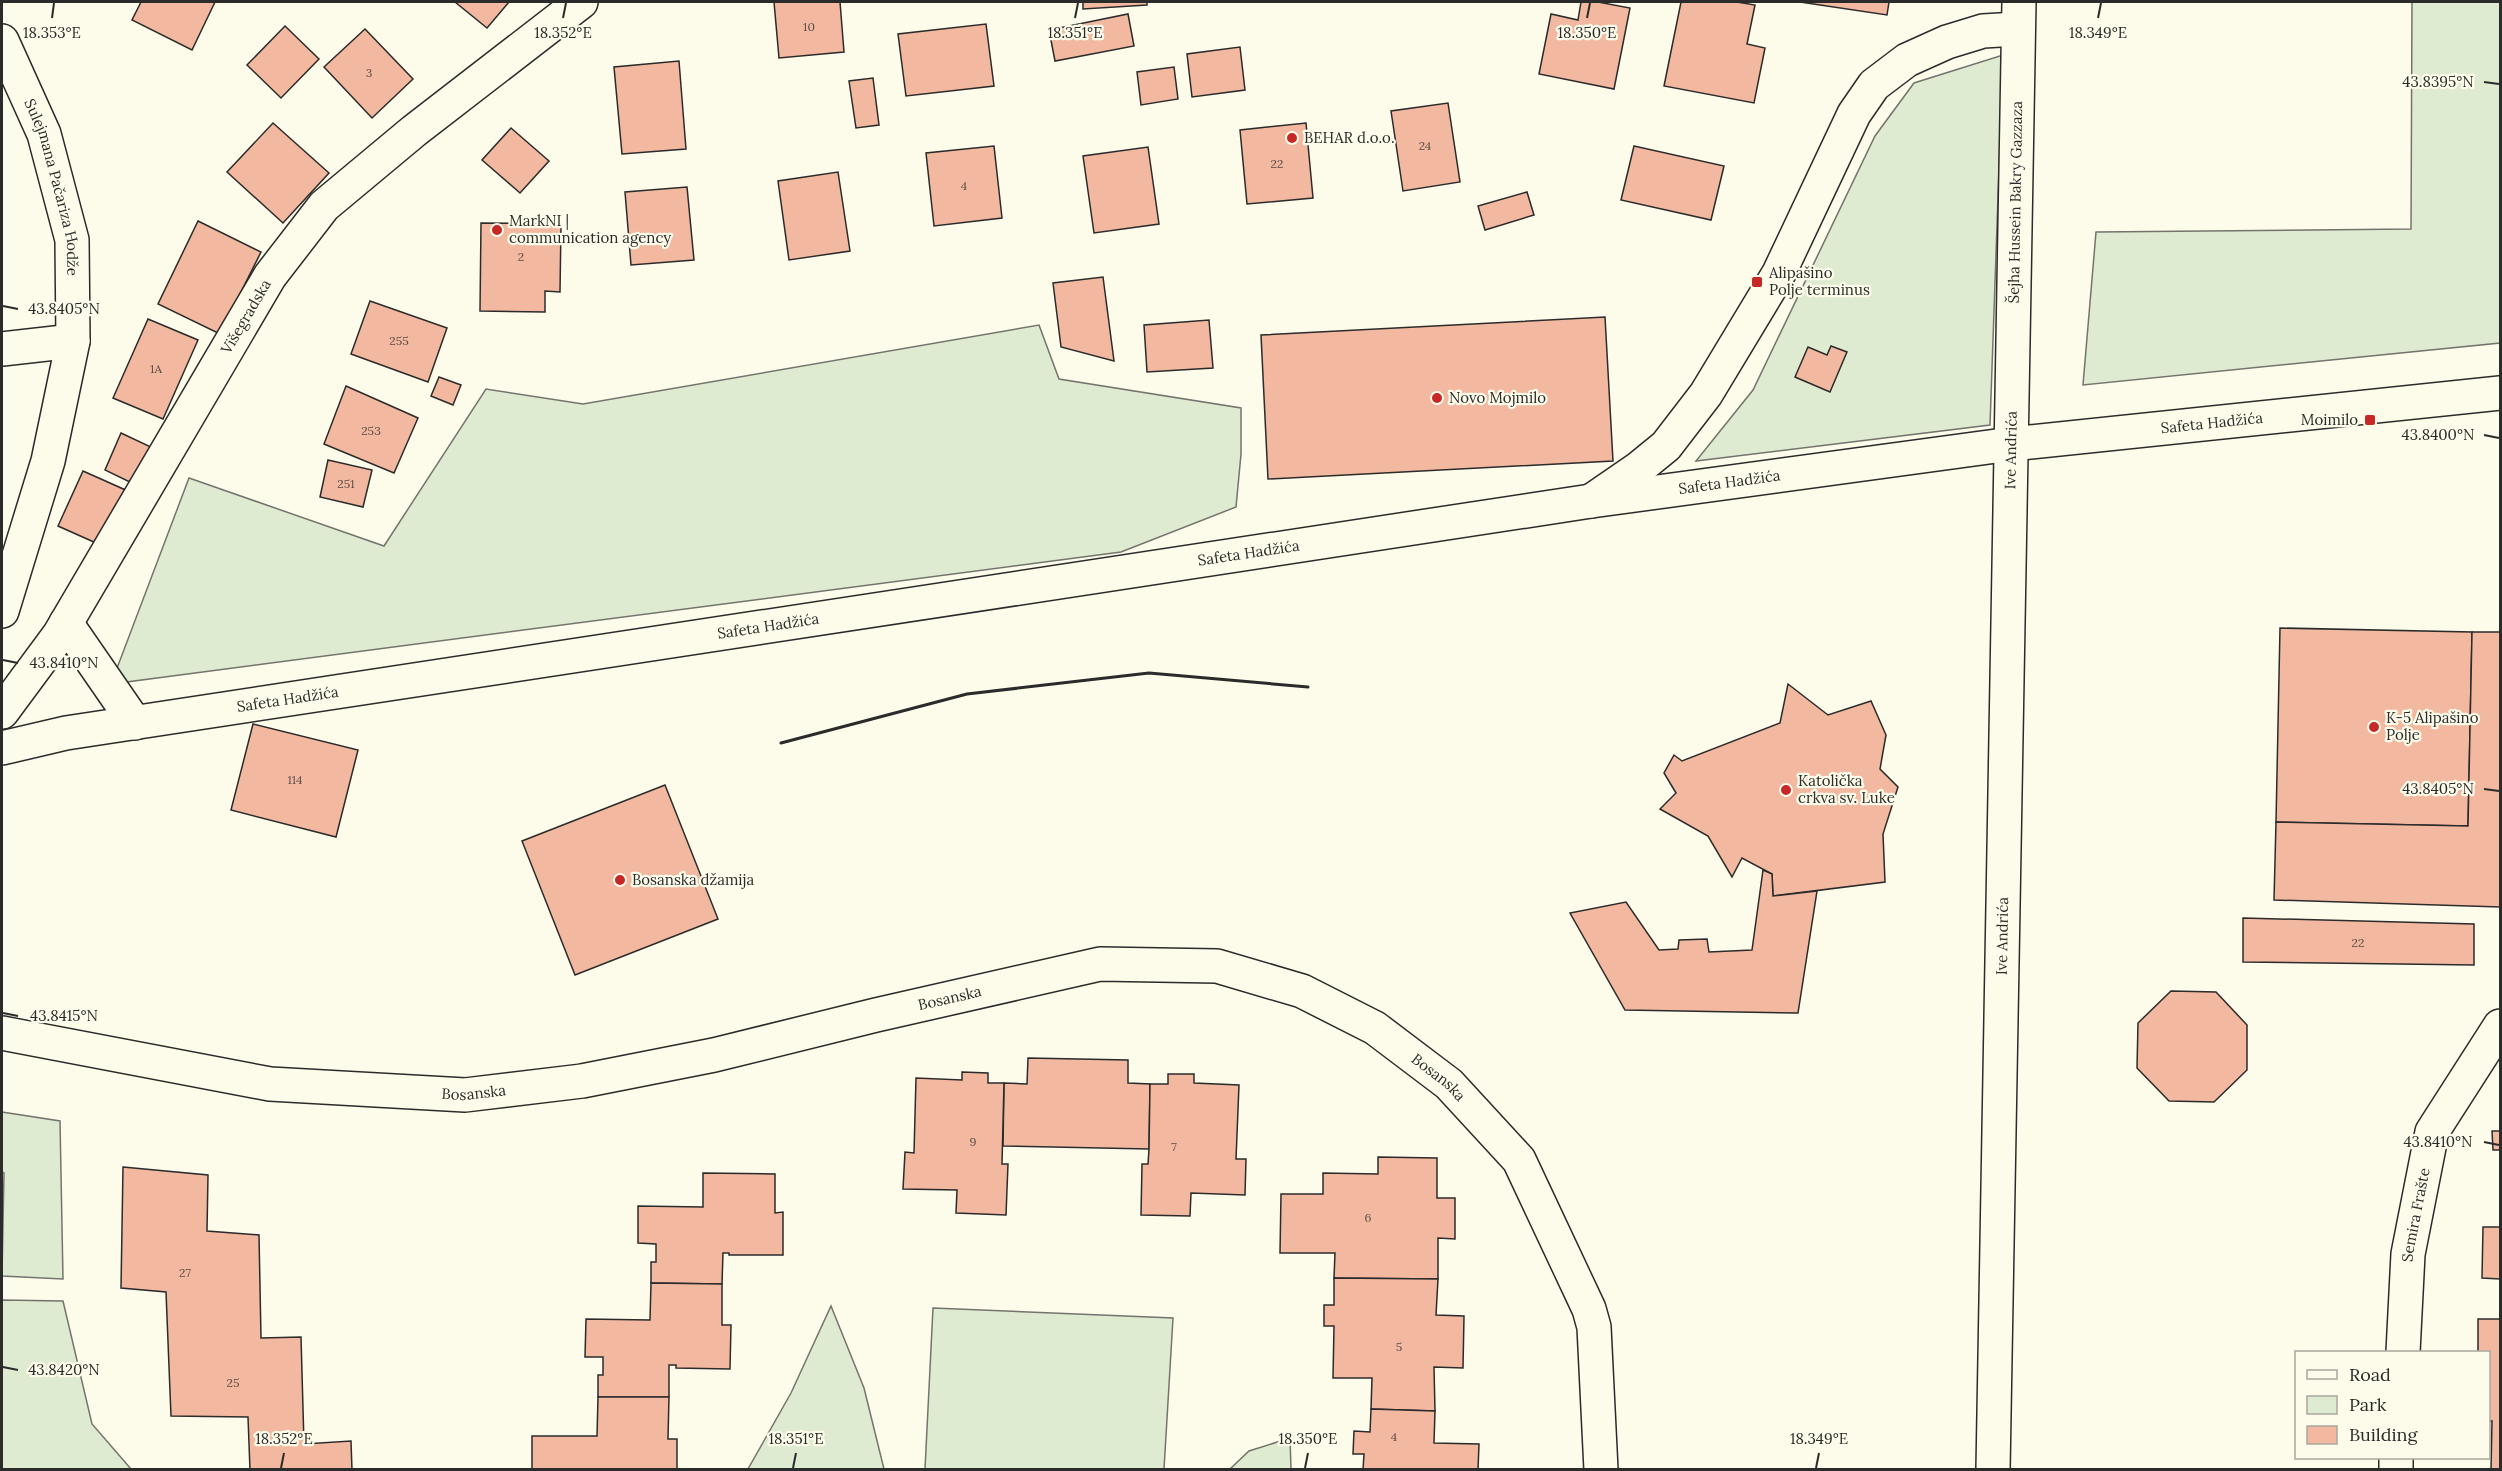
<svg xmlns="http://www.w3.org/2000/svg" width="2502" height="1471" font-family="Lora,serif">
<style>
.green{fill:#deebd1;stroke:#74746e;stroke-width:1.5}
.building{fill:#f2b8a0;stroke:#2b2b2b;stroke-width:1.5}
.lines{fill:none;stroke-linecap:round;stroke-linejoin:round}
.street-casing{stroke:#2b2b2b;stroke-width:36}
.secondary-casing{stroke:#2b2b2b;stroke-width:36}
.primary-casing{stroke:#2b2b2b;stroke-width:36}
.street{stroke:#fdfbea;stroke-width:33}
.secondary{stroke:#fdfbea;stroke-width:33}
.primary{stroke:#fdfbea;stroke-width:33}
.wall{stroke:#2b2b2b;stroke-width:3}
.ticks{fill:none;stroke:#2b2b2b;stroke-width:2}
.poi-dot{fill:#c62828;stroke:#fdfbea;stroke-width:2}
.labels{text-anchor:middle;stroke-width:4.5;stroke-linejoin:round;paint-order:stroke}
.number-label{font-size:12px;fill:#5d4e48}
.poi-label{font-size:15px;fill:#2b2b2b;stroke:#fdfbea;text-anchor:start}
.street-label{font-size:15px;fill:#2b2b2b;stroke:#fdfbea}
.ticks-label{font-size:15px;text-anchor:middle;fill:#2b2b2b;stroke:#fdfbea;stroke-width:4.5;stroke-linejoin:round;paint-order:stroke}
</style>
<rect width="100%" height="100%" fill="#fdfbea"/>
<g class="green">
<polygon points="2412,2 2500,2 2500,343 2083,385 2096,232 2411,229"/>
<polygon points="2003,55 1990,425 1696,461 1753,390 1875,136 1914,83"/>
<polygon points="1039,325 1059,379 1241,408 1241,454 1236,507 1121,552 111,684 189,478 384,546 486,389 583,404"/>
<polygon points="2,1112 60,1121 63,1279 2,1276 4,1173 2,1172"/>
<polygon points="2,1300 63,1301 92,1424 131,1469 2,1469"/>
<polygon points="831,1306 864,1388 884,1469 748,1469 791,1393"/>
<polygon points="933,1308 1173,1318 1164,1469 925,1469"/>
<polygon points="1290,1438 1291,1469 1230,1469 1249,1451"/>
</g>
<g class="building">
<polygon points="141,2 215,2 192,50 132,20"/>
<polygon points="455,2 509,2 487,28"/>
<polygon points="774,2 840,2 844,52 779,58"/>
<polygon points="1083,2 1147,2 1147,5 1083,9"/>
<polygon points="1581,2 1598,2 1630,8 1614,89 1539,74 1551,14 1578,20"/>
<polygon points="1681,2 1737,2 1755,5 1747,44 1765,48 1754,103 1664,86"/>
<polygon points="1800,2 1889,2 1887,15"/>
<polygon points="1128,14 1134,46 1055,61 1049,30"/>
<polygon points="986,24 994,86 906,96 898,34"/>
<polygon points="285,26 319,59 281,98 247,65"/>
<polygon points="365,29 413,79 372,118 324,67"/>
<polygon points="1240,47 1245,90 1192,97 1187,54"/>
<polygon points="679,61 686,149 622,154 614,67"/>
<polygon points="1174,67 1178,99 1141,105 1137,72"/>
<polygon points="873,78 879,125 856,128 849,81"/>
<polygon points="1448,103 1460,182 1403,191 1391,111"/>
<polygon points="273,123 329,173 283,223 227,172"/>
<polygon points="1306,123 1313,198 1247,204 1240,130"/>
<polygon points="511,128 549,161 520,193 482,160"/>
<polygon points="994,146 1002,218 934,226 926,153"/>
<polygon points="1634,146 1724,166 1711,220 1621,200"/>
<polygon points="1148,147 1159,224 1094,233 1083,156"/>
<polygon points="838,172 850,251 789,260 778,181"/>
<polygon points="687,187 694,260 631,265 625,192"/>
<polygon points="1527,192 1534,215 1485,230 1478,206"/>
<polygon points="198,221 261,252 220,334 158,304"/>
<polygon points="481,223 561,224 560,292 545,291 545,312 480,311"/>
<polygon points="1103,277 1114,361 1061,347 1053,283"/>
<polygon points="370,301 447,328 428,382 351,354"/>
<polygon points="1605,317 1613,461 1268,479 1261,335"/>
<polygon points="148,319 198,340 163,419 113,398"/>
<polygon points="1209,320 1213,368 1147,372 1144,325"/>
<polygon points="1831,346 1847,352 1830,392 1795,377 1808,347 1827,355"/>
<polygon points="439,377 461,385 453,405 431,396"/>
<polygon points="346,386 418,418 394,473 324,444"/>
<polygon points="121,433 153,448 136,485 105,470"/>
<polygon points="328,460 372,470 363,507 320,497"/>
<polygon points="83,471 130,492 105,547 58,526"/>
<polygon points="2280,628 2472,632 2468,826 2276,822"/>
<polygon points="2472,632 2500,632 2500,907 2274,900 2276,822 2468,826"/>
<polygon points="1788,684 1828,715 1871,701 1886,735 1880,769 1898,787 1883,834 1885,882 1773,896 1772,874 1742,858 1732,877 1708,836 1660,809 1676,793 1664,773 1674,755 1682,761 1780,723"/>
<polygon points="253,724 358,750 336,837 231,810"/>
<polygon points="665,785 718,919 575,975 522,841"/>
<polygon points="1763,870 1772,874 1773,896 1817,891 1798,1013 1625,1010 1570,913 1626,902 1659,950 1678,949 1679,940 1707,939 1709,952 1752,950"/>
<polygon points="2243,918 2474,924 2474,965 2243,962"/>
<polygon points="2171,991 2216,992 2247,1025 2247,1070 2214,1102 2169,1101 2137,1068 2138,1023"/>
<polygon points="1028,1058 1128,1060 1128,1083 1150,1084 1149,1149 1003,1146 1004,1083 1027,1084"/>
<polygon points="962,1072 988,1073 988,1083 1004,1083 1002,1164 1008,1164 1006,1215 956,1213 957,1190 903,1189 905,1152 914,1153 916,1078 962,1080"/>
<polygon points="1168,1074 1194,1074 1194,1083 1239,1085 1236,1159 1246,1159 1245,1195 1191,1193 1190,1216 1141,1215 1142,1164 1148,1164 1149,1149 1150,1084 1168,1084"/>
<polygon points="2492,1131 2500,1131 2500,1150 2493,1150"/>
<polygon points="1378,1157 1437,1158 1437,1198 1455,1198 1455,1239 1438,1238 1438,1279 1334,1278 1335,1253 1280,1253 1281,1194 1323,1194 1323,1173 1378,1174"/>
<polygon points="123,1167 208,1175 207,1231 259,1235 261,1338 301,1337 304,1444 351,1441 352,1470 250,1470 248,1417 171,1416 166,1292 121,1288"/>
<polygon points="703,1173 775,1174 775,1213 783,1212 783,1255 729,1255 729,1253 723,1253 722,1284 651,1283 651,1262 656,1262 656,1244 638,1243 638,1206 703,1207"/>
<polygon points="2483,1227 2500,1227 2500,1279 2482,1278"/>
<polygon points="1334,1278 1438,1279 1436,1315 1464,1316 1463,1368 1434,1367 1435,1411 1371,1409 1372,1378 1333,1378 1334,1326 1324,1326 1324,1305 1334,1305"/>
<polygon points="651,1283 722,1284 722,1325 731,1325 730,1369 676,1368 676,1365 669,1365 669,1397 598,1397 598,1375 603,1375 603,1357 585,1357 586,1319 650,1320"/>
<polygon points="2478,1319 2500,1319 2500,1470 2491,1470 2492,1421 2488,1421 2488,1352 2478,1352"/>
<polygon points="598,1397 669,1397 668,1439 677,1439 677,1470 532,1470 532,1436 597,1436"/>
<polygon points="1371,1409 1435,1411 1434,1443 1479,1444 1478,1470 1363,1470 1364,1454 1353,1454 1354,1431 1370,1432"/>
</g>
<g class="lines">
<defs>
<g id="street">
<path id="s1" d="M2 41 44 134 72 240 73 341 48 461 2 611"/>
<polyline points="2,349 73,341"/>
<polyline points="1591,501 1639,468 1666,446 1706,394 1779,273 1854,114 1874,85 1907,60 1947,42 1983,31 2017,29"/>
<polyline points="66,623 135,723"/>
<path id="s2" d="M2 712 59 635 270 276 324 206 414 131 581 2"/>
<path id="s3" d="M2 1033 270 1084 465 1095 582 1081 714 1055 876 1015 1100 964 1217 966 1302 991 1375 1028 1449 1084 1519 1160 1589 1309 1594 1327 1601 1470"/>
<path id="s4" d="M2403 1352 2408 1254 2432 1132 2500 1026"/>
<polyline points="2396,1470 2396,1458"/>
</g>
<g id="secondary">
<path id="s5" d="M1993 1470 2019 2"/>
</g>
<g id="primary">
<path id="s6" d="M2 748 66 733 1591 501 2011 444 2500 393"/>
</g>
</defs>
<use href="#street" class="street-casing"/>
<use href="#secondary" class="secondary-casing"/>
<use href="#primary" class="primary-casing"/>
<use href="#street" class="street"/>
<use href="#secondary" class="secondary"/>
<use href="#primary" class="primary"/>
<polyline class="wall" points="781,743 967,694 1149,673 1308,687"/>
</g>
<path class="ticks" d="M52 18 54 3M563 18 566 3M1075 18 1078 3M1587 18 1590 3M2098 18 2101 3M2484 82 2499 84M3 306 18 309M2484 435 2499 438M3 660 18 663M2484 789 2499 791M3 1013 18 1016M2484 1142 2499 1145M3 1367 18 1370M281 1468 284 1453M793 1468 796 1453M1305 1468 1308 1453M1816 1468 1819 1453"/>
<g class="poi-dot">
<circle cx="1292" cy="138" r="6"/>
<circle cx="497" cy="230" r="6"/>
<rect x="1751" y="276" width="12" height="12" rx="3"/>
<circle cx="1437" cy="398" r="6"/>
<rect x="2364" y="414" width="12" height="12" rx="3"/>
<circle cx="2374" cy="727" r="6"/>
<circle cx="1786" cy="790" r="6"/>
<circle cx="620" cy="880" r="6"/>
</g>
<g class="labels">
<g class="number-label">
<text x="809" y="31">10</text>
<text x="369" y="77">3</text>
<text x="1425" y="150">24</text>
<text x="1277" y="168">22</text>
<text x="964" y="190">4</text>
<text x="521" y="261">2</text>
<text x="399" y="345">255</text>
<text x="156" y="373">1A</text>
<text x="371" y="435">253</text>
<text x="346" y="488">251</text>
<text x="295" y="784">114</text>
<text x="2358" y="947">22</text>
<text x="973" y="1146">9</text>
<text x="1174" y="1151">7</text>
<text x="1368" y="1222">6</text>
<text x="185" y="1277">27</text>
<text x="1399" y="1351">5</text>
<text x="233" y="1387">25</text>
<text x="1394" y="1441">4</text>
</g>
<g class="poi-label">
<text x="1304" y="143">BEHAR d.o.o.</text>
<text x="509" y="226">MarkNI |<tspan x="509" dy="17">communication agency</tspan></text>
<text x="1769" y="278">Alipašino<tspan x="1769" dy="17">Polje terminus</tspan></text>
<text x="1449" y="403">Novo Mojmilo</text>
<text x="2358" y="425" text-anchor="end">Moimilo</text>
<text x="2386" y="723">K-5 Alipašino<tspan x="2386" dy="17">Polje</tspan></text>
<text x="1798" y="786">Katolička<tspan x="1798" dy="17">crkva sv. Luke</tspan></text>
<text x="632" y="885">Bosanska džamija</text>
</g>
<g class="street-label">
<text dy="5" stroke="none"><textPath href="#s1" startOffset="156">Sulejmana Pačariza Hodže</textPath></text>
<text dy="5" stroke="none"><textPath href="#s5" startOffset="1268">Šejha Hussein Bakry Gazzaza</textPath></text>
<text dy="5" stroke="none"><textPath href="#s2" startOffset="465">Višegradska</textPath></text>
<text dy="5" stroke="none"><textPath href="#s6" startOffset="2234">Safeta Hadžića</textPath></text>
<text dy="5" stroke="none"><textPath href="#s5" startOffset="1020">Ive Andrića</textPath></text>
<text dy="5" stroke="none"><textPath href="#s6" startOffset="1748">Safeta Hadžića</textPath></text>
<text dy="5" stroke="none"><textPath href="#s6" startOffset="1262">Safeta Hadžića</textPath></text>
<text dy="5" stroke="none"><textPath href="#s6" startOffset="776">Safeta Hadžića</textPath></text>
<text dy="5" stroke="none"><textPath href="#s6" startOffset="290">Safeta Hadžića</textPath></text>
<text dy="5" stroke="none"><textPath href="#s5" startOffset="534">Ive Andrića</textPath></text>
<text dy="5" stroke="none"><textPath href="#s3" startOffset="963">Bosanska</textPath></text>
<text dy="5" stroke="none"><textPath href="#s3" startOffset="1485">Bosanska</textPath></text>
<text dy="5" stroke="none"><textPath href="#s3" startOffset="477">Bosanska</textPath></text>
<text dy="5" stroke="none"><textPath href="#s4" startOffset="138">Semira Frašte</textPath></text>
</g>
</g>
<g class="ticks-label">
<text x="52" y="38">18.353°E</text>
<text x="563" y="38">18.352°E</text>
<text x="1075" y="38">18.351°E</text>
<text x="1587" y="38">18.350°E</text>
<text x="2098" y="38">18.349°E</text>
<text x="2438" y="87">43.8395°N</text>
<text x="64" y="314">43.8405°N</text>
<text x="2438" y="440">43.8400°N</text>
<text x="64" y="668">43.8410°N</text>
<text x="2438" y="794">43.8405°N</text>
<text x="64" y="1021">43.8415°N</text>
<text x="2438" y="1147">43.8410°N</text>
<text x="64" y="1375">43.8420°N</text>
<text x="284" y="1444">18.352°E</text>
<text x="796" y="1444">18.351°E</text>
<text x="1308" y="1444">18.350°E</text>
<text x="1819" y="1444">18.349°E</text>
</g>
<rect width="2502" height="1471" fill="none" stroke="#2b2b2b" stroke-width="6"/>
<rect x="2295" y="1351" width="195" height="108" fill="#fdfbea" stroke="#a9a89e" stroke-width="1.5"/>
<rect x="2307" y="1370" width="30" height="9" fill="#fdfbea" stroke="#a9a89e" stroke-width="1.5"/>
<text x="2349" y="1381" font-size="18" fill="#2b2b2b">Road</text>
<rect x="2307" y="1396" width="30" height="18" fill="#deebd1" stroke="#a9a89e" stroke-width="1.5"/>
<text x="2349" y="1411" font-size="18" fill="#2b2b2b">Park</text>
<rect x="2307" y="1426" width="30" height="18" fill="#f2b8a0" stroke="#a9a89e" stroke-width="1.5"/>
<text x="2349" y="1441" font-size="18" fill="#2b2b2b">Building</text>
</svg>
